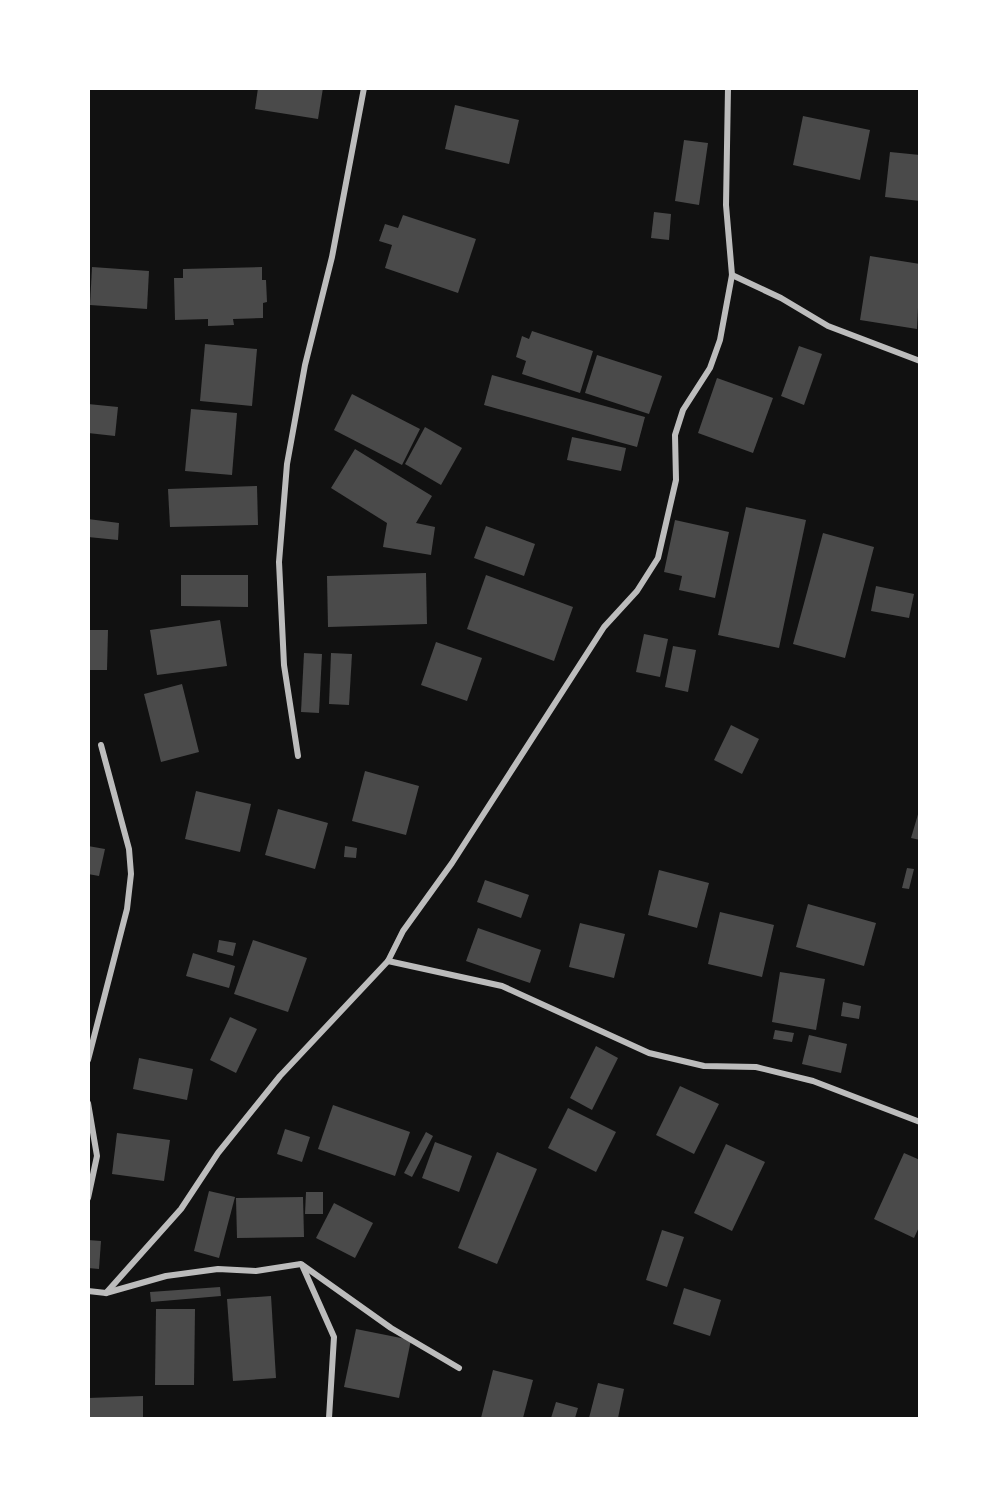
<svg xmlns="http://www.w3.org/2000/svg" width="1008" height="1507" font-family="'Varela Round',sans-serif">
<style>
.building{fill:#4a4a4a}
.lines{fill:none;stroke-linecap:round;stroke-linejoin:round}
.minor{stroke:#bcbcbc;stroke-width:6}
</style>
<rect width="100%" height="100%" fill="#111"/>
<g class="building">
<polygon points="258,88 323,88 318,119 255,109"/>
<polygon points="455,105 519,120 509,164 445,149"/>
<polygon points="803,116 870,130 860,180 793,165"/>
<polygon points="684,140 708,143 699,205 675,201"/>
<polygon points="890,152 920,155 920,201 885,197"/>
<polygon points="654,212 671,214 669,240 651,238"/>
<polygon points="403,215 476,239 458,293 385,268 392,245 379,241 385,224 398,228"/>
<polygon points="870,256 920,264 917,329 860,320"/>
<polygon points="92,267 149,271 147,309 90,305"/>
<polygon points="262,267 262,280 266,280 267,302 263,303 263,318 233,319 234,325 208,326 208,319 175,320 174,278 183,278 183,269"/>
<polygon points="532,331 593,351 580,393 522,374 526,361 516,357 522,336 529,339"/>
<polygon points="205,344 257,349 252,406 200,401"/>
<polygon points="799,346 822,354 804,405 781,396"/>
<polygon points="597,355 662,376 649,414 585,393"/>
<polygon points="492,375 645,417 637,447 484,405"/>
<polygon points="717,378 773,398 753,453 698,433"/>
<polygon points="352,394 420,429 402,465 334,430"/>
<polygon points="88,404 118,407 115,436 88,433"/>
<polygon points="191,409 237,413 232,475 185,471"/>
<polygon points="425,427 462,448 441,485 405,464"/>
<polygon points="572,437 626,448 621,471 567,460"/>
<polygon points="355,449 432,496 416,523 435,527 431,555 383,547 387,523 331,488"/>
<polygon points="257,486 258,525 170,527 168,489"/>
<polygon points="746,507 806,520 779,648 718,635"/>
<polygon points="88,519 119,523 118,540 88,537"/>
<polygon points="675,520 729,532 715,598 679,590 682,576 664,572"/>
<polygon points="486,526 535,544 524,576 474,558"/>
<polygon points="823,533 874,547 845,658 793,644"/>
<polygon points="426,573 427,624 328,627 327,576"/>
<polygon points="181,575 248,575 248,607 181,606"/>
<polygon points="486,575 573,607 554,661 467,629"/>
<polygon points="876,586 914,594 909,618 871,611"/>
<polygon points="220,620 227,666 157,675 150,630"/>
<polygon points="88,630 108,630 107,670 88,670"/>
<polygon points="644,634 668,639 660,677 636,672"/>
<polygon points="436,642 482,658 467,701 421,685"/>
<polygon points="673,646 696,650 688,692 665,687"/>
<polygon points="304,653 322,654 319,713 301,712"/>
<polygon points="331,653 352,654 349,705 329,704"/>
<polygon points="182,684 199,752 161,762 144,694"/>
<polygon points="731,725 759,739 742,774 714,760"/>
<polygon points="365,771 419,786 406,835 352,821"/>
<polygon points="196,791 251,804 240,852 185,839"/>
<polygon points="278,809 328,823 315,869 265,855"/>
<polygon points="919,811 920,811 920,840 911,838"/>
<polygon points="88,846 105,849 99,876 88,874"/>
<polygon points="345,846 357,848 356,858 344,857"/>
<polygon points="907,868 914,869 909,889 902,888"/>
<polygon points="659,870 709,883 697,928 648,915"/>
<polygon points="485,880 529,895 521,918 477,902"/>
<polygon points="808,904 876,923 864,966 796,947"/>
<polygon points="720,912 774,925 762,977 708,964"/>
<polygon points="580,923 625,934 614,978 569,967"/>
<polygon points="478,928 541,950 530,983 466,961"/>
<polygon points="219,940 236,943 233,956 217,952"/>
<polygon points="253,940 307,958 288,1012 234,994"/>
<polygon points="193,953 235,966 229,988 186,976"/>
<polygon points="780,972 825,979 816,1030 772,1022"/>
<polygon points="843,1002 861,1006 859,1019 841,1016"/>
<polygon points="230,1017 257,1029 236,1073 210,1060"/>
<polygon points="775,1030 794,1033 792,1042 773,1039"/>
<polygon points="809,1035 847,1044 841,1073 802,1064"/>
<polygon points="596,1046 618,1058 592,1110 570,1098"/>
<polygon points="139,1058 193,1069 187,1100 133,1089"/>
<polygon points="680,1086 719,1104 694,1154 656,1135"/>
<polygon points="333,1105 410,1132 395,1176 318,1149"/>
<polygon points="568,1108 616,1132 596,1172 548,1148"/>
<polygon points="285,1129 310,1137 302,1162 277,1154"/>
<polygon points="426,1132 433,1136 412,1177 404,1173"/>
<polygon points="117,1133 170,1140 164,1181 112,1174"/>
<polygon points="435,1142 472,1156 459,1192 422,1178"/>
<polygon points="726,1144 765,1162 732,1231 694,1213"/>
<polygon points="497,1152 537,1169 497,1264 458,1248"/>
<polygon points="904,1153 920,1160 920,1225 914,1238 874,1219"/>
<polygon points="209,1191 235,1197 219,1258 194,1251"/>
<polygon points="306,1192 323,1192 323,1214 305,1214"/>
<polygon points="303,1197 304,1237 237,1238 236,1198"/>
<polygon points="334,1203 373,1223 355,1258 316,1238"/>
<polygon points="662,1230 684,1237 667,1287 646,1280"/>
<polygon points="88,1240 101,1241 99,1269 88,1268"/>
<polygon points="220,1287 221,1296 151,1302 150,1292"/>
<polygon points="684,1288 721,1300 710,1336 673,1324"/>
<polygon points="271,1296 276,1378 233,1381 227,1299"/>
<polygon points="156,1309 195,1309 194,1385 155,1385"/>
<polygon points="356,1329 411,1340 399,1398 344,1387"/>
<polygon points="493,1370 533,1380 523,1418 481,1418"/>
<polygon points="598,1383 624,1389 618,1418 589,1418"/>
<polygon points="143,1396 143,1418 88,1418 88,1398"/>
<polygon points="556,1402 578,1408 575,1418 551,1418"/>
</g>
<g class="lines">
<g class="minor">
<polyline points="732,275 781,298 828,326 920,361"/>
<polyline points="298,756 284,665 279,562 287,464 305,365 332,257 364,88"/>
<polyline points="388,961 502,986 649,1053 704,1066 756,1067 813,1081 920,1122"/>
<polyline points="88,1060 127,909 131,874 129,849 101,745"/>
<polyline points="88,1103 97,1156 88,1198"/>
<polyline points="302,1265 334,1337 329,1418"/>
<polyline points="88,1291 106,1293 166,1276 218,1269 256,1271 301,1264 391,1328 459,1368"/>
<polyline points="106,1293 181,1209 218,1153 280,1076 388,961 403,931 452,863 604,627 637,591 658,558 676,480 675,435 683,410 710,368 720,340 732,275 726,205 728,88"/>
</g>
</g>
<rect width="1008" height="1507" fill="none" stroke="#ffffff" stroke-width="180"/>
</svg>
